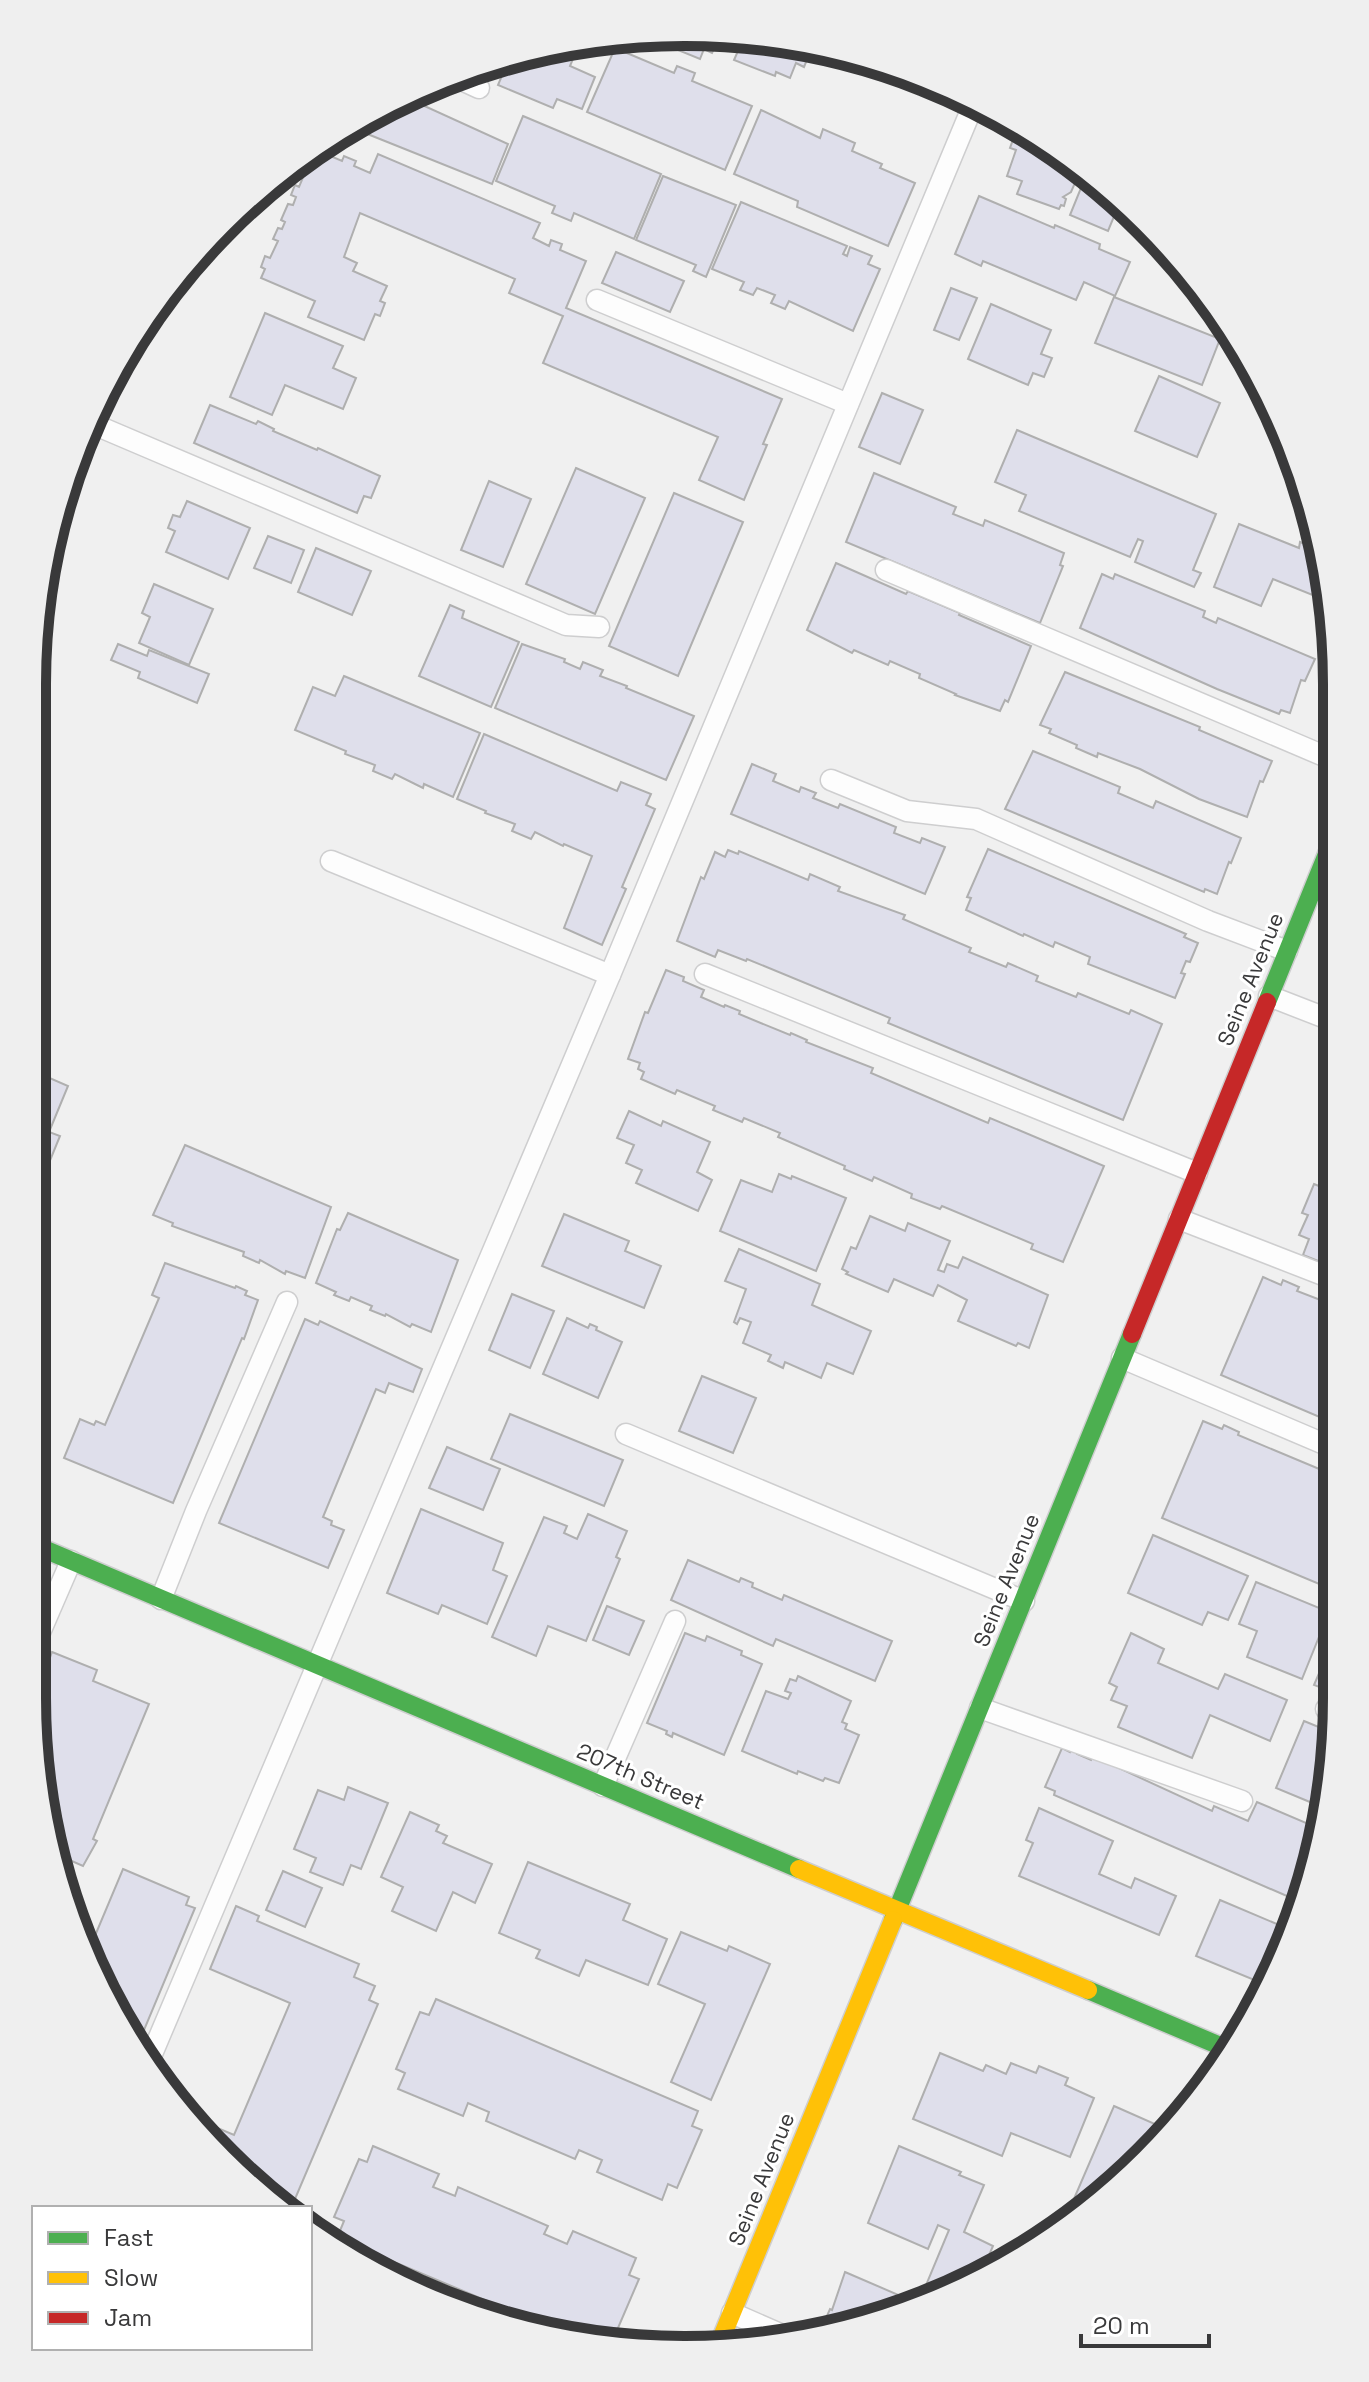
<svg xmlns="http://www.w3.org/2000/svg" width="1369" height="2382" font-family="'Space Grotesk',sans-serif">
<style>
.building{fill:#dfdfeb;stroke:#afafaf;stroke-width:2}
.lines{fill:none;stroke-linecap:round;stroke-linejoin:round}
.lane-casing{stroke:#cececf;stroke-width:23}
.fast-casing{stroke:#cececf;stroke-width:21}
.slow-casing{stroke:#cececf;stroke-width:21}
.jam-casing{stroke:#cececf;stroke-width:21}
.lane{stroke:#fdfdfd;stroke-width:20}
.fast{stroke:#4caf50;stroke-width:18}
.slow{stroke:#ffc107;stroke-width:18}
.jam{stroke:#c62828;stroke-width:18}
.labels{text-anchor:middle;stroke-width:6;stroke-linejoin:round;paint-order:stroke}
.street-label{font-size:22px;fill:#39393a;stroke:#fff}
.rim{fill:none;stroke:#39393a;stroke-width:10}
</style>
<rect width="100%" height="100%" fill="#f0f0f0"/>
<g class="building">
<polygon points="684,32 725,36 722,44 717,43 712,53 704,49 700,59 673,48 678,37 672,33"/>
<polygon points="739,37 811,44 813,45 804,67 796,63 790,78 776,72 775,76 734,60 738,51 734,49"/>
<polygon points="565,44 577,49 570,66 595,77 582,109 557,99 553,108 498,85 509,59"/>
<polygon points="615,48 674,73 677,66 695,73 692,81 752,106 725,170 587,112"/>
<polygon points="428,85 420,104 508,144 492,184 350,127"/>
<polygon points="761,110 820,138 823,129 855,143 852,151 882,164 880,168 915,183 888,246 797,207 798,201 734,174"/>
<polygon points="523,116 661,174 634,239 574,213 571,221 552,213 555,206 496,181"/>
<polygon points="1018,126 1047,142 1076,166 1071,178 1075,183 1071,192 1063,197 1066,199 1064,206 1061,205 1059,209 1017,194 1022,181 1007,176 1016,150 1010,148"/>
<polygon points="316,150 342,161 344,156 356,161 354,166 370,173 378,154 540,223 533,238 549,246 551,240 562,244 560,250 586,261 566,308 782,399 763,444 767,445 744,500 699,480 718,437 543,363 563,316 509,293 515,279 360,213 344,257 357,263 353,271 387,286 380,301 385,303 380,316 375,314 364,340 308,317 315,301 261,278 265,269 261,267 265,256 270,258 278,241 273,239 278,228 282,229 285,222 281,220 288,204 293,205 296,197 291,195 295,185 299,187 307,168 303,166 308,155 313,157"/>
<polygon points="663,176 736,205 706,277 693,271 696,265 636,240"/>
<polygon points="1085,178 1097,183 1120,202 1108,231 1070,215"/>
<polygon points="979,196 1054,228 1055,225 1100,244 1099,249 1130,262 1115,296 1084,282 1076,300 983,261 981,266 955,254"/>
<polygon points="741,202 847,246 843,254 847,256 850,247 872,256 868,264 880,269 853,331 789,301 785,309 771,303 775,295 757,288 753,295 740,290 744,282 712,269"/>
<polygon points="616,252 684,281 670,312 602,283"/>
<polygon points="951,288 977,298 959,340 934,330"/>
<polygon points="1114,297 1220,339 1202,385 1095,343"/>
<polygon points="991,304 1051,330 1041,354 1052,358 1044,377 1033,373 1028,385 968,359"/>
<polygon points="265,313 343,346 333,368 356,378 343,409 285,385 272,415 230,397"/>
<polygon points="1159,376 1220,403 1197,457 1135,431"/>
<polygon points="882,393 923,410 900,464 859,447"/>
<polygon points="210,405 256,424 258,421 274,429 273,431 317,450 318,448 380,476 371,498 364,496 357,513 194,443"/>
<polygon points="1017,430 1216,514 1193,570 1201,573 1194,587 1135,562 1143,541 1138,539 1130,557 1019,511 1026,495 995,482"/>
<polygon points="576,468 645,498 595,614 526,584"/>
<polygon points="874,473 956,507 953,514 983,526 985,520 1064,553 1060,565 1063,566 1040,623 846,542"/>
<polygon points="489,481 531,499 503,567 461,550"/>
<polygon points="1304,483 1308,502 1297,498"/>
<polygon points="674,493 743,522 678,676 609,646"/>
<polygon points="187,501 250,528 228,579 166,552 175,531 168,528 173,515 180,517"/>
<polygon points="1239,524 1299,548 1300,542 1317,549 1327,596 1325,600 1273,579 1261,606 1214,587"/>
<polygon points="268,536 304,550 291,583 254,568"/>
<polygon points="316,548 371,571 352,615 298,592"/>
<polygon points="836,563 906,594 908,591 960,613 959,615 1031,646 1008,702 1005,700 1000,711 955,695 956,694 919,678 920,674 890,661 888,665 854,650 852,653 807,630"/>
<polygon points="1102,574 1113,579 1115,574 1205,611 1203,617 1216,623 1218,618 1315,659 1305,681 1301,680 1290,713 1281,710 1279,714 1217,689 1080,628"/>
<polygon points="154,584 213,609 189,665 139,643 150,617 142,613"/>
<polygon points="450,605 464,611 462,618 519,642 491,707 419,676"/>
<polygon points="118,644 147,656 149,650 209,674 197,703 138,678 140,672 111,660"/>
<polygon points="522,644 565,659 564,662 580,669 583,662 603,670 600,676 627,686 626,688 694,716 666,780 495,708"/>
<polygon points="1065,672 1200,727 1199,730 1272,761 1263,782 1260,781 1247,817 1199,799 1140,769 1098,753 1097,757 1076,748 1077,745 1049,733 1051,729 1040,725"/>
<polygon points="344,676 480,733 453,797 424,784 423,788 395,774 392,779 373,771 375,765 345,754 346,751 295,730 313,687 335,696"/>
<polygon points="484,734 617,791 621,782 651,794 646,805 655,809 622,887 626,889 602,945 564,928 592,856 564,844 563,846 535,832 531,839 512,831 515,824 485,813 486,811 457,799"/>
<polygon points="1033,751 1120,787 1118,793 1153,808 1156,801 1241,838 1231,863 1229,862 1217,894 1205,889 1204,892 1005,809"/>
<polygon points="752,764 776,774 773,781 799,792 801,787 816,793 813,798 838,808 840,804 896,827 894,833 920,843 922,838 945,847 925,894 731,814"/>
<polygon points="988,849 1186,934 1184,937 1198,943 1190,962 1186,961 1181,973 1185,974 1175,998 1088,964 1090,957 1055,942 1053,947 1024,934 1023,936 966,910 971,898 967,897"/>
<polygon points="728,850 738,854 739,851 808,880 810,874 840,887 838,891 905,915 903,919 971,948 969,952 1006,967 1008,963 1038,976 1036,981 1076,997 1078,993 1129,1014 1131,1010 1162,1024 1123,1120 888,1023 890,1018 747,959 746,961 718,950 715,957 677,941 701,877 704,879 715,852 725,857"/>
<polygon points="666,970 684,977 683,981 704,990 701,997 724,1007 725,1005 740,1011 739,1014 790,1035 791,1033 807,1040 806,1042 873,1068 871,1073 988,1123 990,1118 1104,1166 1063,1262 1031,1249 1033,1244 942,1206 940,1209 911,1198 912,1194 874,1177 872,1181 844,1169 845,1166 778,1137 780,1133 744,1118 742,1122 713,1110 715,1106 677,1090 675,1094 641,1079 644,1072 638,1069 640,1063 628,1059 645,1012 648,1013"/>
<polygon points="33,1065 40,1067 38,1073 68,1086 49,1132 60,1136 49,1163 33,1156"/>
<polygon points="629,1111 661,1126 663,1121 710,1142 697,1172 712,1180 698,1211 636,1183 642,1170 626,1163 634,1145 617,1138"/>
<polygon points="1336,1127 1336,1163 1322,1157"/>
<polygon points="185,1145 331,1207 305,1278 286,1271 285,1274 260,1260 259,1263 243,1256 244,1252 172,1226 173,1223 153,1215"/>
<polygon points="779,1174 791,1179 792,1176 846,1198 816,1271 720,1231 741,1180 772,1192"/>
<polygon points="1314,1184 1336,1193 1336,1268 1303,1255 1309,1239 1299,1235 1308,1215 1302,1213"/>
<polygon points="348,1213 458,1260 431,1332 412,1324 410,1327 386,1314 385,1316 370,1310 372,1306 351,1297 349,1301 334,1295 336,1292 316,1283 337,1229 340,1230"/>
<polygon points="564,1214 629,1241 625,1251 661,1266 644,1308 542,1266"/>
<polygon points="870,1216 905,1231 908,1223 950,1241 938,1270 944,1272 947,1264 958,1268 963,1257 1048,1295 1029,1348 1018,1343 1016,1346 958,1321 967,1300 938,1285 933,1296 894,1279 888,1292 846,1274 848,1272 842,1269 851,1247 856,1249"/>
<polygon points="739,1249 820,1284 812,1305 871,1331 853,1374 827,1363 821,1378 785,1362 783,1368 768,1361 771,1355 743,1343 751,1322 740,1318 737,1324 734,1322 746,1289 725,1281"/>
<polygon points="165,1263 235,1288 236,1286 247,1291 245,1295 258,1300 244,1339 242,1338 173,1503 64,1458 80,1419 94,1425 96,1421 105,1425 159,1298 152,1295"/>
<polygon points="1263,1277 1281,1285 1283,1280 1299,1287 1297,1291 1336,1306 1336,1424 1221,1375"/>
<polygon points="33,1291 44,1296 32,1330"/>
<polygon points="512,1294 554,1311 530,1368 489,1350"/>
<polygon points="567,1318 588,1328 590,1324 597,1327 596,1330 622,1342 598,1398 543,1374"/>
<polygon points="305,1319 318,1325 320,1321 422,1369 413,1392 389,1383 385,1393 376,1389 323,1517 332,1521 331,1525 344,1530 328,1568 219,1523"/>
<polygon points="702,1376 756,1398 733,1453 679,1431"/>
<polygon points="510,1414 623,1460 604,1506 491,1459"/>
<polygon points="1203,1421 1222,1429 1224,1425 1239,1432 1238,1435 1336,1476 1336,1591 1162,1518"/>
<polygon points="447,1447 500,1469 483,1510 429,1488"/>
<polygon points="421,1509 503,1543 493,1570 507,1576 487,1624 442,1605 438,1614 387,1593"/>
<polygon points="588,1514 627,1531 616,1557 620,1559 586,1641 548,1626 536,1656 492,1637 544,1517 567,1526 564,1533 577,1539"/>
<polygon points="1153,1535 1248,1576 1228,1620 1208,1612 1202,1625 1128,1593"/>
<polygon points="688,1560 739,1582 741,1578 753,1583 752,1587 782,1600 784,1595 892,1641 875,1681 776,1639 773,1646 671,1600"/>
<polygon points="1256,1582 1329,1612 1302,1679 1247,1657 1257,1631 1239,1624"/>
<polygon points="607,1606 644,1621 629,1655 593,1640"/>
<polygon points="685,1633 705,1641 707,1636 742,1651 741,1655 762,1664 724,1755 673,1733 672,1737 666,1734 667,1731 647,1723"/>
<polygon points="1131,1633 1164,1649 1158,1663 1218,1689 1225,1674 1287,1700 1270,1741 1210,1715 1192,1758 1118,1727 1127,1706 1111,1700 1117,1687 1109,1683"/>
<polygon points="1336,1634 1336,1693 1314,1685"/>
<polygon points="52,1652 97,1670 93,1681 149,1704 93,1839 97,1841 83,1866 58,1855 33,1705"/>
<polygon points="798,1676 851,1701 842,1722 847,1724 845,1729 859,1735 839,1783 825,1778 823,1781 798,1771 797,1774 742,1751 766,1691 788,1699 791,1693 785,1691 790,1679 796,1681"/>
<polygon points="1304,1721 1336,1734 1322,1807 1276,1788"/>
<polygon points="1072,1747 1078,1750 1077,1754 1091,1760 1093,1756 1212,1811 1214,1806 1248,1821 1257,1802 1318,1828 1303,1903 1054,1795 1055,1791 1045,1787 1062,1748 1070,1752"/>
<polygon points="348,1787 388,1803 361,1869 351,1865 343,1885 310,1872 316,1858 294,1849 318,1790 344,1800"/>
<polygon points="1039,1808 1113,1841 1099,1874 1131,1888 1135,1878 1176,1896 1159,1935 1019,1876 1033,1843 1026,1840"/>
<polygon points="410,1812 439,1825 436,1831 447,1836 443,1843 492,1864 475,1903 453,1892 436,1931 392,1911 403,1887 381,1877"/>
<polygon points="528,1862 630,1904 623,1920 667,1939 648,1985 586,1960 579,1976 536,1958 540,1950 499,1933"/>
<polygon points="123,1869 189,1897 186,1905 195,1908 139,2042 89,1950"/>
<polygon points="283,1871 322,1888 305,1927 266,1910"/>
<polygon points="1220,1900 1291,1930 1264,1984 1196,1956"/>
<polygon points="236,1906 259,1916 257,1921 359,1964 354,1977 375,1986 369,2000 378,2004 292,2206 284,2204 189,2116 234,2135 290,2003 210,1969"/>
<polygon points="681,1932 727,1951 729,1946 770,1964 711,2100 671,2082 705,2004 658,1984"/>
<polygon points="436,1999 698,2111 692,2126 702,2130 677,2188 668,2184 662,2200 597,2172 602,2160 579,2150 575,2159 486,2121 489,2112 468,2103 463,2116 398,2089 405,2073 396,2069 420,2012 429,2015"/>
<polygon points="940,2053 983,2071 986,2065 1006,2074 1011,2063 1036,2073 1039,2066 1068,2078 1065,2085 1094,2098 1070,2157 1011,2133 1002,2156 913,2119"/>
<polygon points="1114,2106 1164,2128 1089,2208 1073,2201"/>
<polygon points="373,2146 439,2174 433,2187 455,2196 458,2187 548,2226 544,2234 567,2244 573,2231 636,2258 629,2275 639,2279 615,2335 606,2332 603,2339 566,2334 337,2238 344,2221 334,2217 359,2159 367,2162"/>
<polygon points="899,2146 961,2172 959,2175 984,2185 964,2232 993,2246 984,2267 933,2295 924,2290 949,2230 938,2225 928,2249 868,2223"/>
<polygon points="845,2272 917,2303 895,2315 822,2327 830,2309 832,2310"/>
</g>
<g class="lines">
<defs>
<g id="lane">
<polyline points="453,76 479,88"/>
<polyline points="597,300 848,404"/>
<polyline points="93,424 566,625 599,627"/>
<polyline points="886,570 1336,761"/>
<polyline points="831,780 907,811 976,819 1208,921 1287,951"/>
<polyline points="331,861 610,975"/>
<polyline points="705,974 1197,1173"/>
<polyline points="1269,996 1336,1022"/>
<polyline points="1179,1219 1336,1280"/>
<polyline points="1122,1358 1336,1449"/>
<polyline points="626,1434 1024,1601"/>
<polyline points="161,1599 196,1511 287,1302"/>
<polyline points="32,1651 71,1561"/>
<polyline points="980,1708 1242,1801"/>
<polyline points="1326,1709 1336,1713"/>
<polyline points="603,1786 675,1621"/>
<polyline points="149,2061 610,975 974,103"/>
<polyline points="732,2313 780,2334"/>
</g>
<g id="fast">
<polyline points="1267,1002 1336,832"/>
<polyline points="32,1544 799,1869"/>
<polyline points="893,1920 1132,1334"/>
<polyline points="1088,1990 1232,2051"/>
</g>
<g id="slow">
<polyline points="799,1869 1088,1990"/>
<polyline points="719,2344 893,1920"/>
</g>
<g id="jam">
<polyline points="62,498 105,396"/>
<polyline points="1132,1334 1267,1002"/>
</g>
</defs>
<use href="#lane" class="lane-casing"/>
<use href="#fast" class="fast-casing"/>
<use href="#slow" class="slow-casing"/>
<use href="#jam" class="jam-casing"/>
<use href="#lane" class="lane"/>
<use href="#fast" class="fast"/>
<use href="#slow" class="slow"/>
<use href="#jam" class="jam"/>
</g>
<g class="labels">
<g class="street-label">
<text transform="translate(1250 979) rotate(-68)" y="8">Seine Avenue</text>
<text transform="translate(1006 1580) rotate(-68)" y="8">Seine Avenue</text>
<text transform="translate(641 1776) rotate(23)" y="8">207th Street</text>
<text transform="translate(761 2179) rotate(-68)" y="8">Seine Avenue</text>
</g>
</g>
<path d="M0 0H1369V2382H0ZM684 46H685A638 638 0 0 1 1323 684V1698A638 638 0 0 1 685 2336H684A638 638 0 0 1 46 1698V684A638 638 0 0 1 684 46Z" fill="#efefef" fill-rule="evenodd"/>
<path class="rim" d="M684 46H685A638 638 0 0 1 1323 684V1698A638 638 0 0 1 685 2336H684A638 638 0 0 1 46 1698V684A638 638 0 0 1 684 46Z"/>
<rect x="32" y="2206" width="280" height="144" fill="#ffffff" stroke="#b0b0b0" stroke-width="2"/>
<rect x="48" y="2232" width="40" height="12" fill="#4caf50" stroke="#b0b0b0" stroke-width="2"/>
<text x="104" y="2246" font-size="24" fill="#39393a">Fast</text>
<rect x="48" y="2272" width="40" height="12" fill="#ffc107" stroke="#b0b0b0" stroke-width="2"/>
<text x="104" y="2286" font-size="24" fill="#39393a">Slow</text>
<rect x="48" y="2312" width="40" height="12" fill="#c62828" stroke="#b0b0b0" stroke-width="2"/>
<text x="104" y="2326" font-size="24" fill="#39393a">Jam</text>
<path d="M1081 2334v12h128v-12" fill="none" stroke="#39393a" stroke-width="4"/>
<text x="1093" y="2334" font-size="24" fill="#39393a" stroke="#ffffff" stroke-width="6" paint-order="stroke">20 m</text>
</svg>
